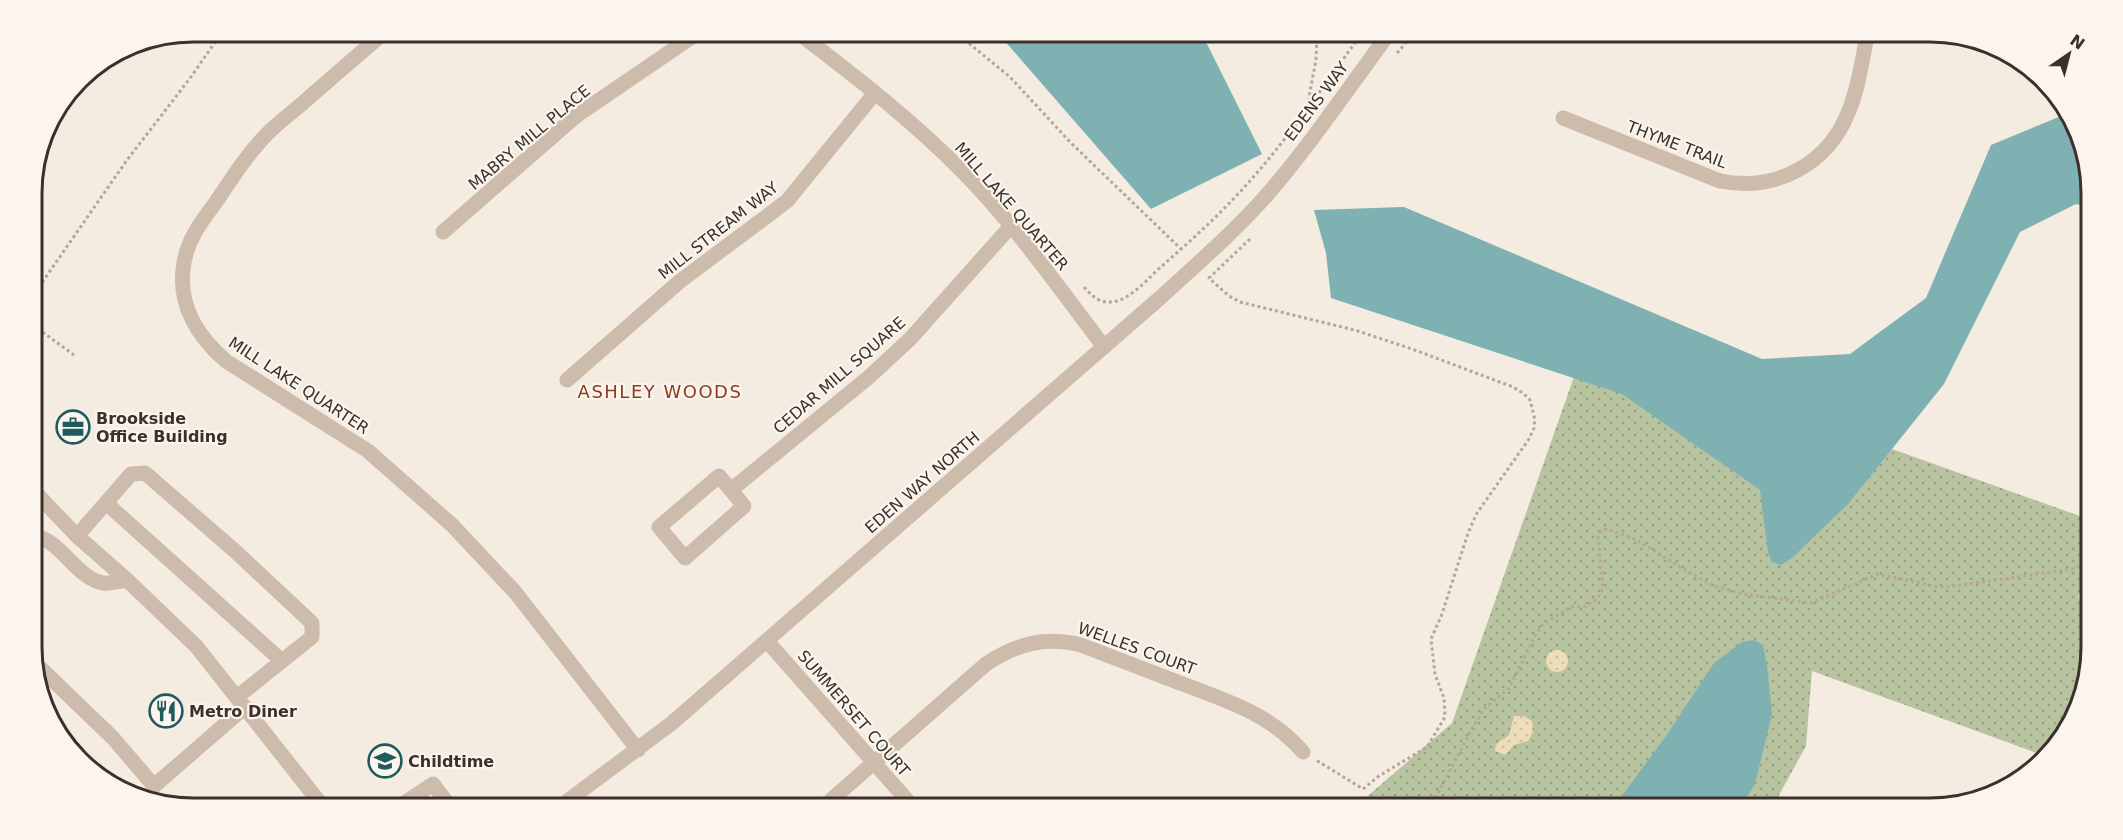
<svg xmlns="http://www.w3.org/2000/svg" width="2123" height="840" font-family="'DejaVu Sans',sans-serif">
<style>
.grass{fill:url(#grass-dots)}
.sand{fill:url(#sand-dots)}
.water{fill:#7fb0b2}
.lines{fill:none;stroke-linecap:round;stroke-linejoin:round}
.path{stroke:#b9a596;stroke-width:3;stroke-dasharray:3 3;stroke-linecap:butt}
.minor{stroke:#cdbbac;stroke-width:15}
.labels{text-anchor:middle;stroke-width:4.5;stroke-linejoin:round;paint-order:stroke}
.street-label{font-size:16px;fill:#3b302b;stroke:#fbf5ee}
.poi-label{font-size:16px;font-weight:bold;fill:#3b302b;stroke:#fbf5ee;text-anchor:start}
.neighbourhood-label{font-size:18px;letter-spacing:1.5px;fill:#8c3b22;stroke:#fbf5ee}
.rim{fill:none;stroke:#3b302b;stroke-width:3}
</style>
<defs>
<pattern id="grass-dots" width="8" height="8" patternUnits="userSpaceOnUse" patternTransform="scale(1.5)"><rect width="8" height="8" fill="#b8c4a0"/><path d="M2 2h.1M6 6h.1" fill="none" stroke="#97a083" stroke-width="1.8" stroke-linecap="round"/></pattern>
<pattern id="sand-dots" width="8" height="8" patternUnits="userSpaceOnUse" patternTransform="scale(1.5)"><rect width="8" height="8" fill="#efdcb8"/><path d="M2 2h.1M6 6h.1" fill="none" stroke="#cebd9e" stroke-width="1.8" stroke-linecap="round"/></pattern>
</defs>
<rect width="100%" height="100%" fill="#f4ebe1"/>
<polygon class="grass" points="1587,340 2091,520 2091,647 2083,699 2042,755 1812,671 1806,746 1772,808 1354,808 1452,723"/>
<g class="sand">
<polygon points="2091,583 2091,628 2086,628 2083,622 2084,612 2078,596 2082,589"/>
<circle cx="1557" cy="661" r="11"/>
<path d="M1514 716H1524L1532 721 1533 732 1528 741 1514 745 1505 755 1495 751C1495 741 1502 741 1509 735Z"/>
</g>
<g class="water">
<polygon points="995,32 1201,32 1262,154 1151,209 1003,39"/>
<polygon points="2066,114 2090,172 2090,207 2076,204 2020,232 1944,384 1848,504 1792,558 1781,565 1772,562 1768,552 1760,490 1622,394 1331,298 1326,253 1314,210 1404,207 1762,359 1850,354 1926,298 1991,145"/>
<polygon points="1754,640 1763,645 1767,665 1772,714 1755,784 1740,808 1613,808 1666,736 1714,663 1742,642"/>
</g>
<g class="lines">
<g class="path">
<polyline points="955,32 1010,77 1071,143 1181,249"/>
<polyline points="1397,53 1415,32"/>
<polyline points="1307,107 1316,60 1317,32"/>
<polyline points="1250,239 1209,278 1229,296 1240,302 1358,331 1412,349 1513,387 1523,393 1530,400 1535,420 1534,428 1529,439 1477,513 1468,533 1442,614 1431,639 1435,674 1444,698 1445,717 1427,747 1379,776 1363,789 1316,760"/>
<path d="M1084 287C1091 295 1099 303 1111 302 1130 301 1148 278 1162 266 1188 243 1214 220 1238 194 1285 144 1323 86 1363 32"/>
<polyline points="32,297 127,160 191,77 222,32"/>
<polyline points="33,325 74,355"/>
<polyline points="1428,808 1437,795 1473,727 1484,709 1509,688 1535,636 1543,624 1571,607 1586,606 1598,598 1603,588 1598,536 1602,530 1607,529 1637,540 1685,570 1712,585 1743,594 1811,603 1878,574 1938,587 1955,586 2072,569 2091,562"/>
</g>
<g class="minor">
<path d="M385 32C358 55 330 79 303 103 291 113 279 122 268 133 248 153 232 178 216 202 200 223 185 243 183 270 179 307 199 338 226 361L368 451 452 525 515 592 638 750"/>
<path d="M797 32C855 76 913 121 964 173 1016 226 1059 288 1104 347"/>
<path d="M1563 118 1720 181C1775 192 1827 165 1848 113 1859 88 1862 58 1868 32"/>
<polyline points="443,232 576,116 699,32"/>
<polyline points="567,380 679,282 787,201 875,93"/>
<polyline points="731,490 744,506 685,558 659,527 719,476 731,490 869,377 911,338 1011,226"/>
<polyline points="34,491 77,536 127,580 196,646 324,808"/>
<polyline points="106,503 282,661"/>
<path d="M34 536C59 538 77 579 103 583 110 584 119 581 127 580"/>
<polyline points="77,536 131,474 145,473 235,551 312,623 312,637 237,697"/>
<polyline points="767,641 914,808"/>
<polyline points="34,662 113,738 154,786 245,707"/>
<polyline points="397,808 433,784 451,808"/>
<path d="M558 808 672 723 1161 297C1197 264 1234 232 1266 196 1311 144 1350 86 1390 32"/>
<path d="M822 808 986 664C1016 644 1045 636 1081 645 1114 658 1147 670 1180 683 1225 700 1271 714 1303 752"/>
</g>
</g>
<defs>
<symbol id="office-ring" viewBox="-11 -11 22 22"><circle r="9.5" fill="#fbf5ee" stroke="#1f5a5e" stroke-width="1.5"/><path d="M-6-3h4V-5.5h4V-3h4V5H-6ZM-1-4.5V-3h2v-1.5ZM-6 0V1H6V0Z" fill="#1f5a5e"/></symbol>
<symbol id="restaurant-ring" viewBox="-11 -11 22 22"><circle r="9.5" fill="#fbf5ee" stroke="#1f5a5e" stroke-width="1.5"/><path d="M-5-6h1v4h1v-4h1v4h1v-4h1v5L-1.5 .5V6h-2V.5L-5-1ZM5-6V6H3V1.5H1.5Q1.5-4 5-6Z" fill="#1f5a5e"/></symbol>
<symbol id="school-ring" viewBox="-11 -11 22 22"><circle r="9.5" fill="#fbf5ee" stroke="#1f5a5e" stroke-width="1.5"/><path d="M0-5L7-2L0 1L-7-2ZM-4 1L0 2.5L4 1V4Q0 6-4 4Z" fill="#1f5a5e"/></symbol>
</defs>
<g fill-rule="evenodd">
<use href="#office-ring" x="54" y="408" width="38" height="38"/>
<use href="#restaurant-ring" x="147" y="692" width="38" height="38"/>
<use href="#school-ring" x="366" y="742" width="38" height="38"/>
</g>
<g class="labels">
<g class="street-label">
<text transform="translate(1316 101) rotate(-53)" y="6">EDENS WAY</text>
<text transform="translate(529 137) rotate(-40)" y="6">MABRY MILL PLACE</text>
<text transform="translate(1677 144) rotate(21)" y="6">THYME TRAIL</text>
<text transform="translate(1012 206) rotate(49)" y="6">MILL LAKE QUARTER</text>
<text transform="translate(718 230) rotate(-38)" y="6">MILL STREAM WAY</text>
<text transform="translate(839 375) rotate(-41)" y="6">CEDAR MILL SQUARE</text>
<text transform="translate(299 385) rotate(33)" y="6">MILL LAKE QUARTER</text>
<text transform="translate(922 482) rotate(-41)" y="6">EDEN WAY NORTH</text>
<text transform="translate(1137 648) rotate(20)" y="6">WELLES COURT</text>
<text transform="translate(854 713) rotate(49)" y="6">SUMMERSET COURT</text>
</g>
<g class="poi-label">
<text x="96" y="424">Brookside<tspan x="96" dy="18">Office Building</tspan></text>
<text x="189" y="717">Metro Diner</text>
<text x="408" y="767">Childtime</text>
</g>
<g class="neighbourhood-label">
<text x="660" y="398">ASHLEY WOODS</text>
</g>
</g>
<path d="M0 0H2123V840H0ZM193 42H1930A151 151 0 0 1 2081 193V647A151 151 0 0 1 1930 798H193A151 151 0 0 1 42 647V193A151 151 0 0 1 193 42Z" fill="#fbf5ee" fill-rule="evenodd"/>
<path class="rim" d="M193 42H1930A151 151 0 0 1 2081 193V647A151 151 0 0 1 1930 798H193A151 151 0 0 1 42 647V193A151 151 0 0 1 193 42Z"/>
<g transform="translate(2069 54) rotate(35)" stroke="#fbf5ee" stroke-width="4.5" paint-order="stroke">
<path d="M0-4.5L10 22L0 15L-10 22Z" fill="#3b302b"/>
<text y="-9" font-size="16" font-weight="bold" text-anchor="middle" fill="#3b302b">N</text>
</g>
</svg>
